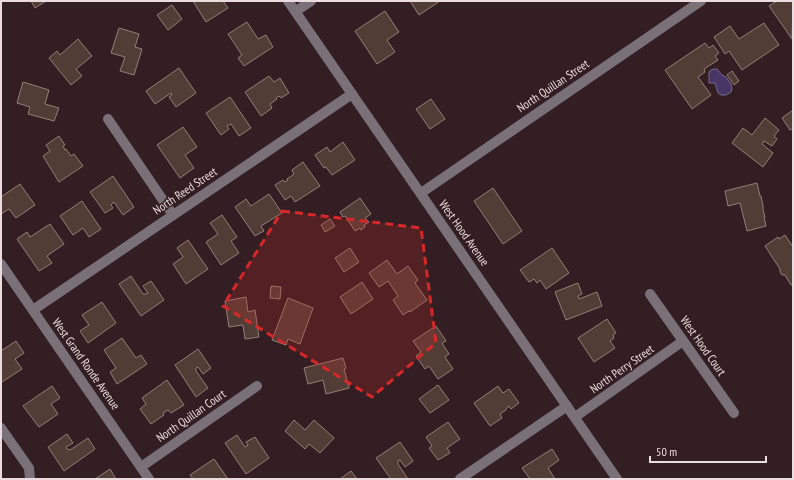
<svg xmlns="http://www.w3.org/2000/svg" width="794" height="480" font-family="'PT Sans Narrow',sans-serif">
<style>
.water{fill:#473666;stroke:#78688a}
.building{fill:#523c36;stroke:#977d76}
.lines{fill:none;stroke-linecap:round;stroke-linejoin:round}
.minor{stroke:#797078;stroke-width:10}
.marked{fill:#d62828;fill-opacity:0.2;stroke:#d62828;stroke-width:3;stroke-dasharray:8 5;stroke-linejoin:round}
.labels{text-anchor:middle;stroke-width:3;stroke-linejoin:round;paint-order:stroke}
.street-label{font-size:12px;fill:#ebdcdf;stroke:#331e23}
</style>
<rect width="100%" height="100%" fill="#331e23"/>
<polygon class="water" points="714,69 717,69 722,75 726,77 731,84 732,89 731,92 726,95 721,95 718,93 715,83 709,83 709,72 711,70"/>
<g class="building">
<polygon points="31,1 46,1 35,8"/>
<polygon points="193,1 223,1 228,8 206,22"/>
<polygon points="410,1 440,1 419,15"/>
<polygon points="777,1 793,1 792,39 769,6"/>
<polygon points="172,5 182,19 168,30 157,15"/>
<polygon points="385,11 399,32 387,40 395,52 377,64 355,31"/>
<polygon points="247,22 258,39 266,35 273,47 244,66 238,58 242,55 228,34"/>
<polygon points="764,23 779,45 742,70 729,51 725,54 714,37 730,26 739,39"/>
<polygon points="119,28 139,34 135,47 142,49 134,75 120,71 125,57 111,53"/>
<polygon points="78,39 92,56 76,69 82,76 71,85 49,58 57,51 60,55"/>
<polygon points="705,43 709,48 713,45 719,53 715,56 718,60 704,69 705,72 698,77 711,95 692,109 665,70"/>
<polygon points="179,68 196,93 176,107 169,97 172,95 171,93 155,104 146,91"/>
<polygon points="732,71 739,81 734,85 727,75"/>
<polygon points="269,76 274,82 280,78 289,93 281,98 279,96 276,98 277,99 270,104 272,108 261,116 245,92"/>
<polygon points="23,82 49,90 45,104 59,108 54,121 28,114 30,107 17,103"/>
<polygon points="230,97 251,128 239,136 231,124 227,126 229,129 221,135 206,113"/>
<polygon points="431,99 445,119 430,129 416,109"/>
<polygon points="793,110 793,131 792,129 790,130 782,118"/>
<polygon points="765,118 779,130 774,136 777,139 772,146 764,141 762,144 773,153 763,167 732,143 743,128 752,135"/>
<polygon points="183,127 197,147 185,155 194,168 180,178 157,145"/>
<polygon points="59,136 65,145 63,146 65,150 66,149 71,156 74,154 83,166 59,182 43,156 50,151 46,145"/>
<polygon points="343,142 355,160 332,175 326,167 324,168 315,155 327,147 330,152"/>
<polygon points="303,162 320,186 295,202 291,196 285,200 275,185 283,180 285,182 288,180 287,179 294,174 292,170"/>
<polygon points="113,176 134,207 123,215 114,202 111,205 113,208 105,213 90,192"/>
<polygon points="757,183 760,196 761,196 763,206 763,210 765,217 764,217 766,226 747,231 740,203 728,206 725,191"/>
<polygon points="20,184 35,205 16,218 9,209 1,214 1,197"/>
<polygon points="493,188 522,231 503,244 474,201"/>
<polygon points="269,194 282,213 261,226 264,231 255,236 235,207 246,199 251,206"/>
<polygon points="360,198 371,214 365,218 369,222 364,225 365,227 361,230 360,228 355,231 345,216 343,217 340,212"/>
<polygon points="82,201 101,229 89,237 83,228 73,235 60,216"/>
<polygon points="222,215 237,237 231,241 239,253 221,265 206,242 218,234 210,223"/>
<polygon points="330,219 335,226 325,232 321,225"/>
<polygon points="50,224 64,244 47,256 52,263 39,271 17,239 27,232 30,237"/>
<polygon points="785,235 793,247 793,284 791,285 785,275 782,275 780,272 780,269 765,246 778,237 779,239"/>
<polygon points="188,240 208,269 186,284 173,264 183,257 177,248"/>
<polygon points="350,248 359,262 344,272 335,258"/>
<polygon points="552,248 569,273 546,289 540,280 537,283 534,279 529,282 520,270"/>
<polygon points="387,260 397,274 408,266 418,280 415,283 427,300 410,312 409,311 403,315 393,300 398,296 388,281 379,287 369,273"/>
<polygon points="131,276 143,294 146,294 148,293 143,286 151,281 164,300 141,316 119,284"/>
<polygon points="362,282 373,299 351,314 340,297"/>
<polygon points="578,283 582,294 578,296 579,299 597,292 602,306 566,320 555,292"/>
<polygon points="271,286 281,287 280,299 270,298"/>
<polygon points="246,297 248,312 255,310 259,337 245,339 243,325 229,327 225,301"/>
<polygon points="288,298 313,308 300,344 288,339 286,345 272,340"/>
<polygon points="102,302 116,323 88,343 80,331 89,325 82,315"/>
<polygon points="607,319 616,333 613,335 614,338 610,341 615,348 594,362 578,338"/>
<polygon points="436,326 446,341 442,343 449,354 445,357 453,369 438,379 429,366 425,369 416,356 421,352 413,341"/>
<polygon points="122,338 136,358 141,355 147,364 117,384 110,372 116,368 104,350"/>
<polygon points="16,341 24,353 15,359 22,369 2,382 1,380 1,351"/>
<polygon points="198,349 211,368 203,374 198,367 196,368 196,371 208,388 196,397 175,365"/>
<polygon points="343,358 346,368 344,369 349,388 326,394 323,380 308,384 304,368"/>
<polygon points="167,380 184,405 171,413 168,410 163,413 164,415 151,424 140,409 146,404 142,398"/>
<polygon points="438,385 449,400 430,413 419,399"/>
<polygon points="52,386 60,398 51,404 58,414 39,427 23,406"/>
<polygon points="498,386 503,393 509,389 519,403 511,409 509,406 506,409 506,410 500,414 502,418 490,426 474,403"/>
<polygon points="294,420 305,430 314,420 334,438 320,453 309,444 305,449 285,431"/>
<polygon points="448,422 460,439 447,448 450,453 438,460 429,448 432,446 426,437"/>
<polygon points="67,434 73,443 66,447 67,449 70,450 88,438 95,449 64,471 48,447"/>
<polygon points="237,435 245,447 248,445 246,442 255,437 269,458 246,474 225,443"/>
<polygon points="400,442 413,461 405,467 400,460 398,461 398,464 408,479 391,479 376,458"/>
<polygon points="552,449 559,460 548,468 555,479 530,479 522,468"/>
<polygon points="214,459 228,479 193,479 190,475"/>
<polygon points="110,469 116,479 95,479"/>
<polygon points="351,471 357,479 340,479"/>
</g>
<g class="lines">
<g class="minor">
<polyline points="288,1 617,479"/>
<polyline points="296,11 311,1"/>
<polyline points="108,119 173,215"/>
<polyline points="421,193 701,1"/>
<polyline points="1,264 149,479"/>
<polyline points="650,294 734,413"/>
<polyline points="33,310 352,94"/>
<polyline points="575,417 683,341"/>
<polyline points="1,428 29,468 30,479"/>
<polyline points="141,467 257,386"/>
<polyline points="460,479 567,406"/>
</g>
</g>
<path class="marked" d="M282 211 421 228 436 343 372 397 223 306Z"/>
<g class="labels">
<g class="street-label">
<text transform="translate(553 86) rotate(-34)" y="4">North Quillan Street</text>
<text transform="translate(185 191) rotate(-34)" y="4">North Reed Street</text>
<text transform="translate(464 233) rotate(55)" y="4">West Hood Avenue</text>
<text transform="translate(703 346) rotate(55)" y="4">West Hood Court</text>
<text transform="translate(86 364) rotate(55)" y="4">West Grand Ronde Avenue</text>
<text transform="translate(622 369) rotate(-35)" y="4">North Perry Street</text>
<text transform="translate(191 416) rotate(-35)" y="4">North Quillan Court</text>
</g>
</g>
<rect width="794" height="480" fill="none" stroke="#ebdcdf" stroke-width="4"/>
<path d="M650 456v6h116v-6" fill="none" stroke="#ebdcdf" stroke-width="2"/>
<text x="656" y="456" font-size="12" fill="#ebdcdf" stroke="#331e23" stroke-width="3" paint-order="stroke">50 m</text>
</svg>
